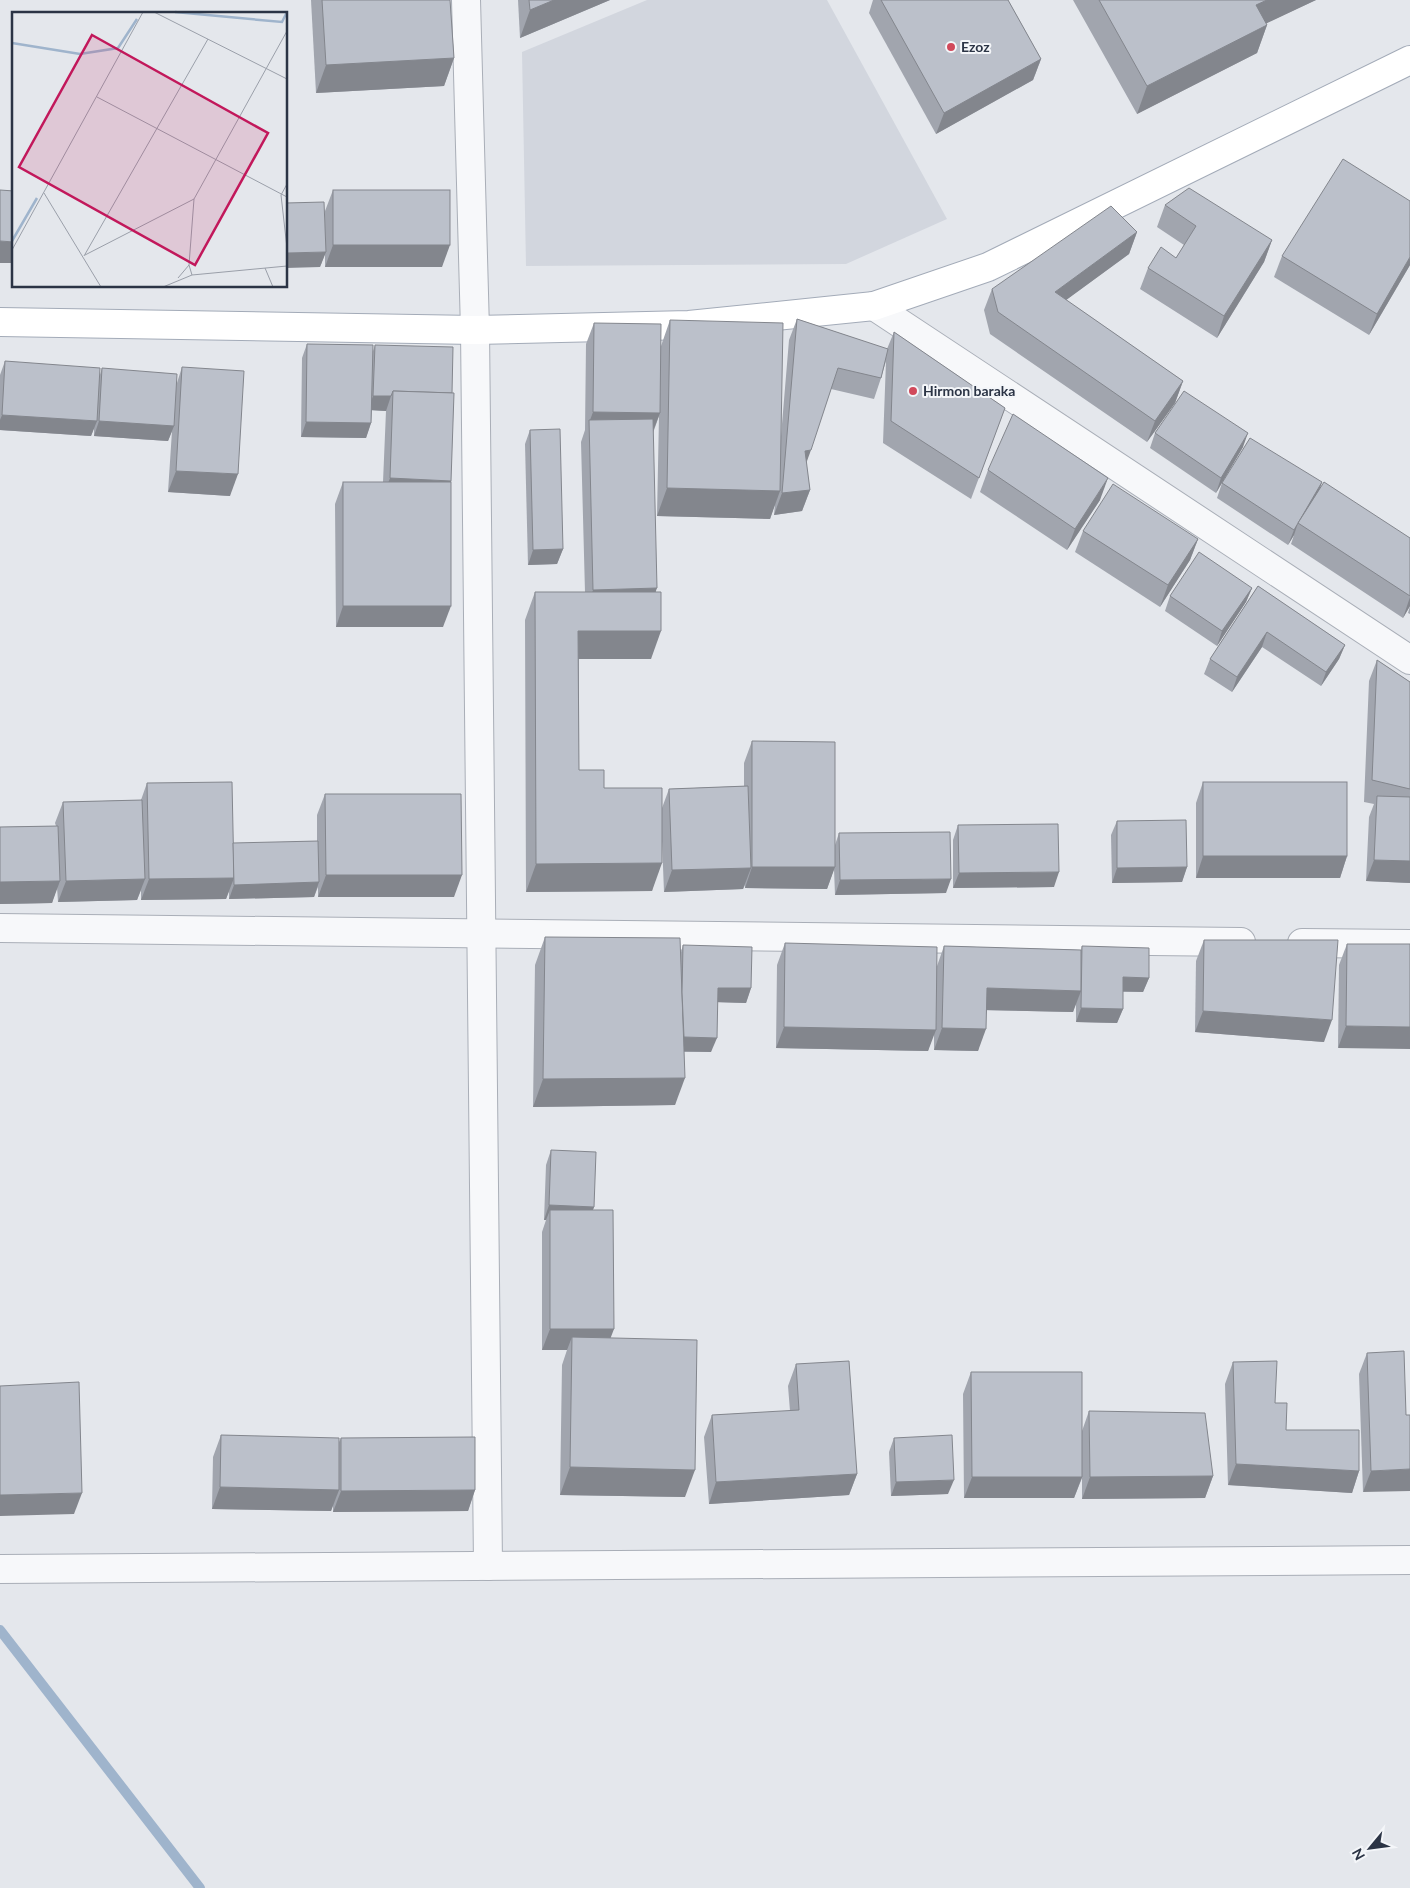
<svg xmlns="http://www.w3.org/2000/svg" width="1410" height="1888" font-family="Lato,sans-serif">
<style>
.built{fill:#d2d6de}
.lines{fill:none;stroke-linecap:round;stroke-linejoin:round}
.stream{stroke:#9fb4cc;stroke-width:10}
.minor-casing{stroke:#a9aeb7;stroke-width:30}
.major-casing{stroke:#a3abb8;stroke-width:30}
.minor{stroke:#f7f8fa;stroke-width:28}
.major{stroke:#fff;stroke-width:28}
.wall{fill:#a1a5ae}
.shaded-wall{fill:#83868d}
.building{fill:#bbc0ca;stroke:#83868d}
.poi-dot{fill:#d1495b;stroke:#f4f6f9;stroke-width:2}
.labels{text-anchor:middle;stroke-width:4;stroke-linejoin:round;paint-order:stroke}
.poi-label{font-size:14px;font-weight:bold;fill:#2b3445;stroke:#f4f6f9;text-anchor:start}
.inset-river{fill:none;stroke:#9fb4cc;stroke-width:2.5}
.inset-road{fill:none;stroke:#9a9fa9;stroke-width:1}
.view{fill:#c2185b;fill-opacity:0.15;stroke:#c2185b;stroke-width:2.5}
.inset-edge{fill:none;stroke:#2b3445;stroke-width:2.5}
</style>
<rect width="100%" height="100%" fill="#e4e7ec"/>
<polygon class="built" points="647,0 827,0 947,219 846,264 526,266 522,52"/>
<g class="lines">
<polyline class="stream" points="0,1630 200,1888"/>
<defs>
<g id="minor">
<polyline points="466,0 475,330 488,1566"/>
<polyline points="874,306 1410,660"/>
<polyline points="0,928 1241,942"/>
<polyline points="1302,943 1410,944"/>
<polyline points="0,1569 1410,1560"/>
</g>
<polyline id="major" points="0,322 475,330 689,325 874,306 988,267 1410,60"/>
</defs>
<use href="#minor" class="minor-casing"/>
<use href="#major" class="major-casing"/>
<use href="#minor" class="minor"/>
<use href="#major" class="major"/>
</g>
<g class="wall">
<polygon points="311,0 450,0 454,58 444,86 316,93"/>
<polygon points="518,0 610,0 520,38"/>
<polygon points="873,0 1008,0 1041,59 1033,80 936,134 869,13"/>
<polygon points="1073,0 1316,0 1266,23 1267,25 1257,53 1137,114"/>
<polygon points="333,190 442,267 325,267 325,254 320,267 325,227 325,211"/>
<polygon points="1165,205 1272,240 1264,262 1217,338 1140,289 1148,268 1176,258 1184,245 1157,227"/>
<polygon points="1137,232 1129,254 1066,300 1183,381 1175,403 1147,442 990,334 984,310 992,289"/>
<polygon points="1282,256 1410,265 1369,335 1274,277"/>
<polygon points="797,319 887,349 894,332 1005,408 971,499 883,443 886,361 881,378 874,399 831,389 806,462 810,490 802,511 774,515 775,504 770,519 657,516 659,416 653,433 656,592 651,659 579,659 579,770 604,788 662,808 669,789 744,786 744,763 752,741 835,845 839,833 946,893 835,895 834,869 827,889 745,888 745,885 743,889 664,892 662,841 652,891 526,892 525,620 535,592 585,592 581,442 585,430 586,344 594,323 661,346 670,320 781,436 789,340"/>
<polygon points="307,344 373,351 375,345 452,393 451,481 443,627 336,627 335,504 343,482 383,482 386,411 372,410 371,423 366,438 301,437 302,358"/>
<polygon points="5,361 99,378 102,368 177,383 182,367 230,496 168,492 172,431 168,441 94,436 94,428 91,436 0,430 0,375"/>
<polygon points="530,430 563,549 557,564 528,565 525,444"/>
<polygon points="1155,433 1243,447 1216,493 1150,448"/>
<polygon points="988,470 1100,500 1067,550 980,492"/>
<polygon points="1322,482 1319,491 1410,538 1410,606 1403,618 1291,544 1294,535 1288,545 1217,498 1222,483"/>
<polygon points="1083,531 1198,539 1190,560 1160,607 1075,552"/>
<polygon points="1258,586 1345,645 1339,659 1321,686 1262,647 1232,692 1204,674 1210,659"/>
<polygon points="1252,588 1246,602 1217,646 1165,611 1170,596"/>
<polygon points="1410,606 1410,614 1408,613"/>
<polygon points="1377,660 1410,682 1410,883 1366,881 1369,817 1374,804 1364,802 1369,681"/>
<polygon points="1203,782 1347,856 1340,878 1196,878 1196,803"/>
<polygon points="147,783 233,844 317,841 317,815 325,794 454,897 318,897 318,887 314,897 229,899 229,891 226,899 141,900 141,890 137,900 58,902 57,887 52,903 0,904 0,827 56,826 55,823 63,802 141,800"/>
<polygon points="1117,821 1187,867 1182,882 1112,883 1111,835"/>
<polygon points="958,825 1054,887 953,888 953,840"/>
<polygon points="545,937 681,952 683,945 751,988 746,1003 717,1002 711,1052 684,1052 675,1105 533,1107 535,965"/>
<polygon points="1204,940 1324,1042 1195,1032 1196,961"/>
<polygon points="785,943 937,966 944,946 1081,950 1082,946 1149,978 1143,992 1123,992 1123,1009 1117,1023 1076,1022 1076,1003 1073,1012 987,1010 978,1051 934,1050 934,1032 928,1051 776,1048 777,965"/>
<polygon points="1347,944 1410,944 1338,1048 1339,965"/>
<polygon points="551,1150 594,1207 593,1210 610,1338 685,1497 560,1495 562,1365 567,1350 542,1350 542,1232 546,1220 544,1220 546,1165"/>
<polygon points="1367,1353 1406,1415 1363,1492 1359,1374"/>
<polygon points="1233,1362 1275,1403 1286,1430 1359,1471 1352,1493 1228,1485 1225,1384"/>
<polygon points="796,1364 857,1474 849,1495 709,1504 704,1437 712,1415 790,1411 788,1386"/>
<polygon points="971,1372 1082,1431 1089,1411 1213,1476 1205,1498 1082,1499 1082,1478 1074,1498 964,1498 963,1394"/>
<polygon points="221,1435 339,1442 341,1438 475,1490 468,1511 333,1512 333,1505 331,1511 212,1509 213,1457"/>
<polygon points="894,1438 948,1494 891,1496 889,1452"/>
</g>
<g class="shaded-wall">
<polygon points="554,0 610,0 520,38 530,10"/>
<polygon points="1267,0 1316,0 1246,33 1256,5"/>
<polygon points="1267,25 1257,53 1137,114 1147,86"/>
<polygon points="454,58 444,86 316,93 326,65"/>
<polygon points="1041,59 1033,80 936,134 944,113"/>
<polygon points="1137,232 1129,254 1047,314 1055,292"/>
<polygon points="1272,240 1264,262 1217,338 1224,316"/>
<polygon points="0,241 14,242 14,263 0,263"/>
<polygon points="333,245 450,245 442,267 325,267"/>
<polygon points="326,252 320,267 286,268 286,253"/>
<polygon points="1410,257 1410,265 1369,335 1377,314"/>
<polygon points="1183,381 1175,403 1147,442 1155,421"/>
<polygon points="373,396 391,396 386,411 368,410"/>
<polygon points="593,412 660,413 652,434 589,423"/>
<polygon points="2,415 97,421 91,436 0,430 0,420"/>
<polygon points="99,421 174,426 168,441 94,436"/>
<polygon points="306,422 371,423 366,438 301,437"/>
<polygon points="1248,433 1243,447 1216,493 1221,478"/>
<polygon points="811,450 803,472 805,451"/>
<polygon points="176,471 238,474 230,496 168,492"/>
<polygon points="390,478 451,481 443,502 382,499"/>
<polygon points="1108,478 1100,500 1067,550 1075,529"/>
<polygon points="1322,482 1317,497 1298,523 1294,535 1288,545 1294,530"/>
<polygon points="667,488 780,491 770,519 657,516"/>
<polygon points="810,490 802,511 774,515 782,493"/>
<polygon points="1198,539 1190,560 1160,607 1168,585"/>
<polygon points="563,549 557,564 528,565 533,550"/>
<polygon points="657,588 649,609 586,611 593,590"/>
<polygon points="1252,588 1246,602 1217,646 1222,631"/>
<polygon points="1410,597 1410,606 1403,618"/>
<polygon points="343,606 451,606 443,627 336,627"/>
<polygon points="578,631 661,631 651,659 568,659"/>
<polygon points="1267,632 1262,647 1232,692 1237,677"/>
<polygon points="1345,645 1339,659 1321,686 1326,672"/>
<polygon points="1203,856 1347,856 1340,878 1196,878"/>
<polygon points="1374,860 1410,861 1410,883 1366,881"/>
<polygon points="662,863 652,891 526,892 536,864"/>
<polygon points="752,867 835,867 827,889 745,888"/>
<polygon points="1187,867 1182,882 1112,883 1117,868"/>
<polygon points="751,868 743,889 664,892 672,870"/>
<polygon points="1059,872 1054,887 953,888 959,873"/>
<polygon points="326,875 462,875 454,897 318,897"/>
<polygon points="234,878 226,899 141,900 149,879"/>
<polygon points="145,879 137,900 58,902 66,881"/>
<polygon points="951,879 946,893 835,895 840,880"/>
<polygon points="60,881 52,903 0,904 0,882"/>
<polygon points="319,882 314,897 229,899 234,885"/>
<polygon points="1123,977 1149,978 1143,992 1118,991"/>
<polygon points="718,988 751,988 746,1003 712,1002"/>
<polygon points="987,988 1081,991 1073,1012 979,1010"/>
<polygon points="1081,1008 1123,1009 1117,1023 1076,1022"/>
<polygon points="1203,1011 1332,1020 1324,1042 1195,1032"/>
<polygon points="1346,1026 1410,1027 1410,1049 1338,1048"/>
<polygon points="784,1027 936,1030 928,1051 776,1048"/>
<polygon points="942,1028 986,1029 978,1051 934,1050"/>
<polygon points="681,1037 717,1038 711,1052 676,1051"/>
<polygon points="685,1078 675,1105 533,1107 543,1079"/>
<polygon points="549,1205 594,1207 588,1222 550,1210 546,1220 544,1220"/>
<polygon points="550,1329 614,1329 606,1350 572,1337 567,1350 542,1350"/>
<polygon points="1236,1464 1359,1471 1352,1493 1228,1485"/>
<polygon points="570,1467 695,1470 685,1497 560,1495"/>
<polygon points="1410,1469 1410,1491 1363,1492 1371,1471"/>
<polygon points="857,1474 849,1495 709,1504 716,1482"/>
<polygon points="1213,1476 1205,1498 1082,1499 1090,1477"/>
<polygon points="972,1477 1082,1477 1074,1498 964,1498"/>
<polygon points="954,1480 948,1494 891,1496 896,1482"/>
<polygon points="220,1487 339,1490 331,1511 212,1509"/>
<polygon points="475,1490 468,1511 333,1512 341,1491"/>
<polygon points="82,1493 74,1514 0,1516 0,1495"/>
</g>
<g class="building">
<polygon points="322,0 450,0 454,58 326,65"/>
<polygon points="529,0 554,0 530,10"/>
<polygon points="881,0 1008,0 1041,59 944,113"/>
<polygon points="1099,0 1267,0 1256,5 1267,25 1147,86"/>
<polygon points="1343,159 1410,201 1410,257 1377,314 1282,256"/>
<polygon points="1189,188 1272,240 1224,316 1148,268 1161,247 1176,258 1196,226 1165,205"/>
<polygon points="0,190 14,191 14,242 0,241"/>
<rect x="333" y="190" width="117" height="55"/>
<polygon points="324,202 326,252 286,253 286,203"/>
<polygon points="1111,206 1137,232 1055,292 1183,381 1155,421 998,312 992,289"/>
<polygon points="797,319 888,349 881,378 838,368 811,450 805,451 810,490 782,493"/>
<polygon points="670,320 783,323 780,491 667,488"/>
<polygon points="594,323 661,324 660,413 593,412"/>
<polygon points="894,332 1005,408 979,478 891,421"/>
<polygon points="307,344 373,345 371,423 306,422"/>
<polygon points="375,345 453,347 452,393 393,391 391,396 373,396"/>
<polygon points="5,361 100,368 97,421 2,415"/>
<polygon points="182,367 244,371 238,474 176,471"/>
<polygon points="102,368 177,374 174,426 99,421"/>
<polygon points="393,391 454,393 451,481 390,478"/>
<polygon points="1184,391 1248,433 1221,478 1155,433"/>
<polygon points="1013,414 1108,478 1075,529 988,470"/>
<polygon points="653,419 657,588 593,590 589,420"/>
<polygon points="560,429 563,549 533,550 530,430"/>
<polygon points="1250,438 1322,482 1294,530 1222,483"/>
<rect x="343" y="482" width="108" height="124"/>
<polygon points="1324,482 1410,538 1410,596 1298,523"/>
<polygon points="1113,484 1198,539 1168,585 1083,531"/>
<polygon points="1199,552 1252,588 1222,631 1170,596"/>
<polygon points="1258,586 1345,645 1326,672 1267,632 1237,677 1210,659"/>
<polygon points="535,592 661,592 661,631 578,631 579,770 604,770 604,788 662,788 662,863 536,864"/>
<polygon points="1377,660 1410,682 1410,789 1372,780"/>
<polygon points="752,741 835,742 835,867 752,867"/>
<polygon points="232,782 234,878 149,879 147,783"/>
<rect x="1203" y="782" width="144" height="74"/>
<polygon points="748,786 751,868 672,870 669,789"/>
<polygon points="325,794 461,794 462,875 326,875"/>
<polygon points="1377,796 1410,797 1410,861 1374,860"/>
<polygon points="142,800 145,879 66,881 63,802"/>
<polygon points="1186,820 1187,867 1117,868 1117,821"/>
<polygon points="1058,824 1059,872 959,873 958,825"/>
<polygon points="58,826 60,881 0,882 0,827"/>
<polygon points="950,832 951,879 840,880 839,833"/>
<polygon points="318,841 319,882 234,885 233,843"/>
<polygon points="545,937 680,938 685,1078 543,1079"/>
<polygon points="1204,940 1338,940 1332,1020 1203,1011"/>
<polygon points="785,943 937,947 936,1030 784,1027"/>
<polygon points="1347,944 1410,944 1410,1027 1346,1026"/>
<polygon points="683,945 752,947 751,988 718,988 717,1038 684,1037 682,992"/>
<polygon points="944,946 1081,950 1081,991 987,988 986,1029 942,1028"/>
<polygon points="1082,946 1149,948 1149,978 1123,977 1123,1009 1081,1008"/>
<polygon points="551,1150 596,1152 594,1207 549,1205"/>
<polygon points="550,1210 613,1210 614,1329 550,1329"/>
<polygon points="572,1337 697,1340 695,1470 570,1467"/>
<polygon points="1404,1351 1406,1415 1410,1415 1410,1469 1371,1471 1367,1353"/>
<polygon points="849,1361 857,1474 716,1482 712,1415 799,1410 796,1364"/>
<polygon points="1277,1361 1275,1403 1287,1403 1286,1430 1359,1430 1359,1471 1236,1464 1233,1362"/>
<polygon points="971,1372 1082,1372 1082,1477 972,1477"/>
<polygon points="79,1382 82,1493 0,1495 0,1386"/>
<polygon points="1089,1411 1205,1413 1213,1476 1090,1477"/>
<polygon points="221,1435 339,1438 339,1490 220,1487"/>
<polygon points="952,1435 954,1480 896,1482 894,1438"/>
<polygon points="475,1437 475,1490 341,1491 341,1438"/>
</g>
<g class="poi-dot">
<circle cx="951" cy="47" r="5"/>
<circle cx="913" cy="391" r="5"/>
</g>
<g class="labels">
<g class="poi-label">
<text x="961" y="52">Ezoz</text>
<text x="923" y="396">Hirmon baraka</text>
</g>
</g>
<g transform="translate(12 12)">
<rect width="275" height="275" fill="#e4e7ec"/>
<path class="inset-river" d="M163 0 270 10 275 0M0 31 68 42 106 36 125 7M0 229 25 186"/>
<path class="inset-road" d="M142 0 275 67M85 85 275 185M275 172 269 183 275 236M32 181 89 275M0 238 131 0M73 243 182 187M72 244 196 27M253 256 261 275M180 263 275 254M166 266 177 253M151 275 180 263 177 253 182 187 275 19"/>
<path class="view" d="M80 23 256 121 183 253 7 155Z"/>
<rect width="275" height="275" class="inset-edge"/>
</g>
<g transform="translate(1370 1848) rotate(241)" stroke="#f4f6f9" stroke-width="4" paint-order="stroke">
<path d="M0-4L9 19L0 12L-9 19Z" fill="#2b3445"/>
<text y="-8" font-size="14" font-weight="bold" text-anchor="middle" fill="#2b3445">N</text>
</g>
</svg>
